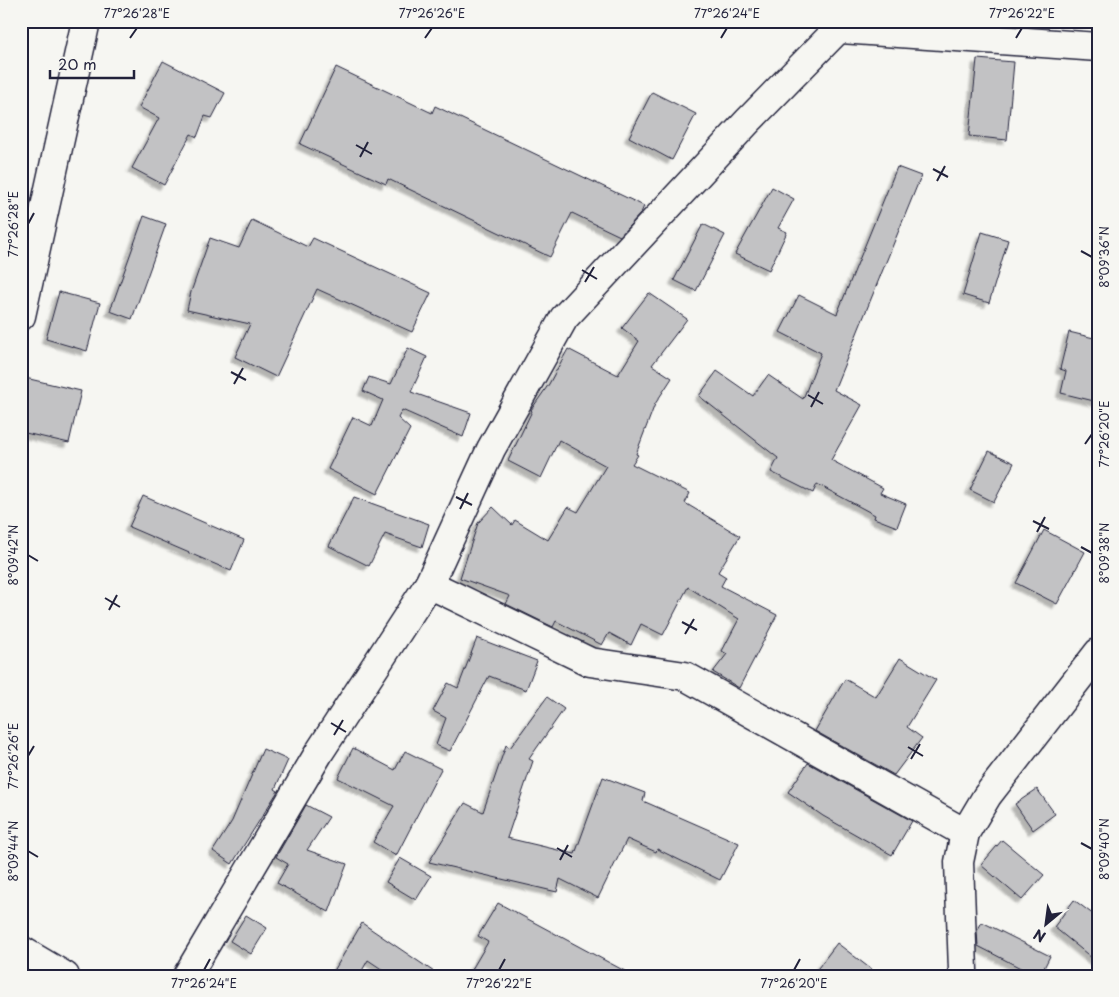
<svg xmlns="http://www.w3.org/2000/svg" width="1119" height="997" font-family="'Playpen Sans',sans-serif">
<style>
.building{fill:#c2c2c4;stroke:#22223b;filter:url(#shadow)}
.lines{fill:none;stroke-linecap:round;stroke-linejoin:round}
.street-casing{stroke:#22223b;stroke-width:31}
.secondary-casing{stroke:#22223b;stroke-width:31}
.street{stroke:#f6f6f2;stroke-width:28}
.secondary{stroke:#f6f6f2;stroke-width:28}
.ticks{fill:none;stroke:#22223b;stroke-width:2}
.neatline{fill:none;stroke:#22223b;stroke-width:2}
.ticks-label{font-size:12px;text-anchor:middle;fill:#22223b}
</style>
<defs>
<filter id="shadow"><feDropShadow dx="-4.5" dy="4.5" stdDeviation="1" flood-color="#0004"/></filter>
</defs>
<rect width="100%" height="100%" fill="#f6f6f2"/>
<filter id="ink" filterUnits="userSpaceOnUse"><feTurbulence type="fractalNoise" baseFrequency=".02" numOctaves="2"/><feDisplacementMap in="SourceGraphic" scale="10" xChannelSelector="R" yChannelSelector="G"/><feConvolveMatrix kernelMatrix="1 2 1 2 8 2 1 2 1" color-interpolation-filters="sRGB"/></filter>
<g filter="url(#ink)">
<g class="building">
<polygon points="977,59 1014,62 1007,140 969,136"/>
<polygon points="163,61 225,93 212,118 205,116 197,137 191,134 164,185 132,168 159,118 139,107"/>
<polygon points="336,67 432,113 435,106 644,206 641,213 620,236 572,213 550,257 388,179 386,184 300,144"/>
<polygon points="652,92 696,114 672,160 629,137"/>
<polygon points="897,167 921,176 834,390 862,405 831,460 883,488 880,493 906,504 897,527 874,518 875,515 817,484 813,493 771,472 778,458 699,396 717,371 753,396 768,375 803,399 821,353 780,332 799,295 837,314"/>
<polygon points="772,187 794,199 778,228 787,232 769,270 735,254"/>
<polygon points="144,216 166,224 132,319 110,311"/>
<polygon points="252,220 308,247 313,238 431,293 412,332 317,289 276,377 235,357 250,324 187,310 191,292 210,238 239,248"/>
<polygon points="703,224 725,235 696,291 674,280"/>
<polygon points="982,232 1008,240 989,303 963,295"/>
<polygon points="59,292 100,303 87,351 46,339"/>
<polygon points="649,293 687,319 652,365 672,378 655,404 636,454 638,455 632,464 690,493 685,503 740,536 718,572 726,577 721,586 777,615 739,688 713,672 727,654 722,651 739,619 688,587 663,635 641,624 631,645 609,633 602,645 556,621 553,627 506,604 510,596 460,578 478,523 493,507 512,525 515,520 548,540 568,507 578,512 606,466 559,440 541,478 508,461 532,411 531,410 549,384 568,349 618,375 639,341 622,328"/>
<polygon points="1069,332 1098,339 1098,402 1061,393 1066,371 1060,369"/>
<polygon points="408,348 427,357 411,392 471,413 463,437 402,410 398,418 410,429 377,494 328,469 353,417 372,426 383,400 363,391 369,377 391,384"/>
<polygon points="21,377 81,391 69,443 21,432"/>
<polygon points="989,451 1014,463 994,502 970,490"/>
<polygon points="143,496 244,540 231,571 129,527"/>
<polygon points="354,497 429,524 422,547 385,534 369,566 329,546"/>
<polygon points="1044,530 1085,552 1057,604 1016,583"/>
<polygon points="477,638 537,661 526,690 489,676 450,751 436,745 446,718 433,711 448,683 458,688"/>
<polygon points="900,658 936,680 907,727 922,738 894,775 815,731 845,679 876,697"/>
<polygon points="547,697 564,709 529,759 533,761 507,838 575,854 603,777 645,793 643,801 739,843 720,880 657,849 656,852 627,839 598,898 560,879 557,892 429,862 465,803 483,812 506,745 510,748"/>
<polygon points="353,748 395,770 405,751 441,769 396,856 373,842 394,806 338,778"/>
<polygon points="263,749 288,760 275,789 278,791 232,864 213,851 232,821"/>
<polygon points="808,763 912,821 892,855 823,816 788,792"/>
<polygon points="1037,789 1055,814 1033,830 1015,804"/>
<polygon points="306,805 329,817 307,850 347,864 329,912 277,883 288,864 276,857"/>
<polygon points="1002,840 1044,875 1022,900 981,865"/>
<polygon points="400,858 431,876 416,900 386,882"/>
<polygon points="1074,900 1098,918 1098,963 1054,927"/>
<polygon points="498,903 634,976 468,976 488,942 478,936"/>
<polygon points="246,915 267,928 251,954 230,941"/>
<polygon points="982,922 1050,956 1040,976 1036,976 978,946 977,931"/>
<polygon points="362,923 440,976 392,976 368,960 359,976 331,976"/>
<polygon points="837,943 880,976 812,976"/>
</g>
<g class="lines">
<defs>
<g id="street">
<polyline points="841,29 1098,47"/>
<polyline points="429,584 590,662 685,676 965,833"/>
<polyline points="21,950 65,976"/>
<polyline points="963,970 959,862 965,833 987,796 1098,653"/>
<polyline points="187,976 320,751 429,584 491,449 564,318 748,121 846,21"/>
</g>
<polyline id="secondary" points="21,316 86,21"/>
</defs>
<use href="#street" class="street-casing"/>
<use href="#secondary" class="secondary-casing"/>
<use href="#street" class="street"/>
<use href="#secondary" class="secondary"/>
</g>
</g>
<path class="ticks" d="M130 38 137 28M425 38 432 28M721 38 727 28M1016 38 1022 28M356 145 372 154M360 157 368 142M933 169 948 177M937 181 945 166M28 224 34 213M1081 251 1092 257M582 270 597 279M585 282 594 267M231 372 246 380M234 384 243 368M808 395 823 404M811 407 819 392M1085 444 1092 434M456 497 472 505M460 509 468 493M1033 521 1049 529M1037 532 1045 517M1081 547 1092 553M28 555 38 561M105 598 120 607M109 610 117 595M682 622 697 630M685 634 694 619M331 723 346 732M334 735 343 720M908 747 923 756M28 756 34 746M911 759 920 744M1081 843 1092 849M557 848 572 857M28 851 38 857M560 860 568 845M204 970 210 959M499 970 505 959M794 970 800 959"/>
<rect width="1119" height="997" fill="none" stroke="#f6f6f2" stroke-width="55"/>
<g transform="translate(1046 924) rotate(209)" stroke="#f6f6f2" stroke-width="4" paint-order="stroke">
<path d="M0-4L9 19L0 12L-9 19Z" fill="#22223b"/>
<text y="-8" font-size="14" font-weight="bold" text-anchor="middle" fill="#22223b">N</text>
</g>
<path d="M50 70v8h84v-8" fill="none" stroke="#22223b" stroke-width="2.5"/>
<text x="58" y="70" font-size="15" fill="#22223b" stroke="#f6f6f2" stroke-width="4" paint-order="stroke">20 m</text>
<rect x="28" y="28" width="1064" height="942" class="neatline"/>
<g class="ticks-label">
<text x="137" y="18">77°26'28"E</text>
<text x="432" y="18">77°26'26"E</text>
<text x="727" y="18">77°26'24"E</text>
<text x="1022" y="18">77°26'22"E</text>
<text transform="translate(14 224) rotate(-90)" y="4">77°26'28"E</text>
<text transform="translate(1105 257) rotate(-90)" y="4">8°09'36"N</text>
<text transform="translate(1105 434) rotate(-90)" y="4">77°26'20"E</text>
<text transform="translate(1105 553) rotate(-90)" y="4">8°09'38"N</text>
<text transform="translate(14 555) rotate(-90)" y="4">8°09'42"N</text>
<text transform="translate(14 756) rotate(-90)" y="4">77°26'26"E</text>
<text transform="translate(1105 849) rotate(-90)" y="4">8°09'40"N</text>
<text transform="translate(14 851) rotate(-90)" y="4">8°09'44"N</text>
<text x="204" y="988">77°26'24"E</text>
<text x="499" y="988">77°26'22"E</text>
<text x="794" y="988">77°26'20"E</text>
</g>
</svg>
